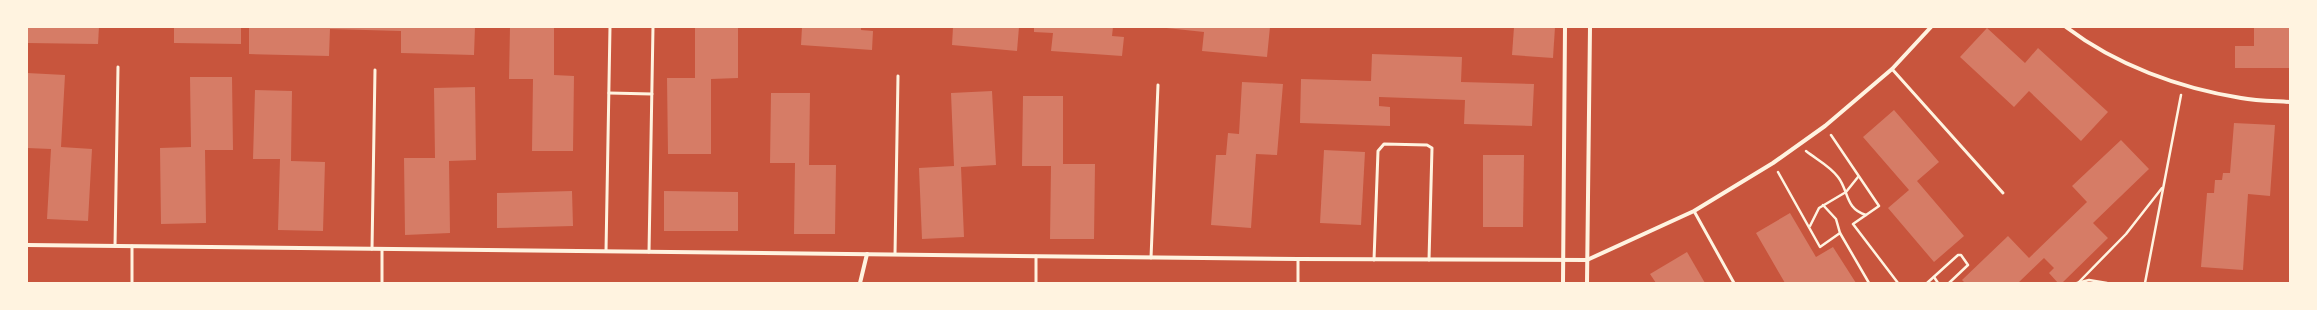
<svg xmlns="http://www.w3.org/2000/svg" width="2317" height="310" font-family="Jost,sans-serif">
<style>
.building{fill:#d67c66}
.lines{fill:none;stroke-linecap:round;stroke-linejoin:round}
.path{stroke:#fff3e0;stroke-width:2.5}
.service{stroke:#fff3e0;stroke-width:3}
.minor{stroke:#fff3e0;stroke-width:4}
</style>
<rect width="100%" height="100%" fill="#c8553d"/>
<g class="building">
<polygon points="27,27 99,27 98,44 27,43"/>
<polygon points="174,27 241,27 241,44 174,43"/>
<polygon points="249,27 475,27 474,55 401,53 401,31 330,29 329,56 249,54"/>
<polygon points="510,27 554,27 554,75 574,76 573,151 532,151 533,79 509,79"/>
<polygon points="695,27 738,27 738,78 711,79 711,154 668,154 667,78 695,78"/>
<polygon points="802,27 861,27 861,30 873,31 872,50 801,45"/>
<polygon points="953,27 1019,27 1017,51 952,45"/>
<polygon points="1034,27 1113,27 1112,36 1124,37 1122,56 1051,51 1053,33 1034,32"/>
<polygon points="1157,27 1270,27 1267,57 1202,51 1204,32"/>
<polygon points="1514,27 1555,27 1553,58 1512,55"/>
<polygon points="2254,27 2290,27 2290,68 2235,68 2235,46 2254,46"/>
<polygon points="1987,28 2025,63 2038,48 2108,112 2081,141 2029,91 2014,107 1960,57"/>
<polygon points="1372,54 1462,57 1461,82 1534,84 1532,126 1464,124 1465,100 1379,97 1379,106 1390,107 1390,126 1300,123 1301,79 1371,81"/>
<polygon points="27,73 65,75 61,147 92,149 88,221 47,219 51,149 27,148"/>
<polygon points="190,77 232,77 233,150 205,150 206,223 161,224 160,148 191,147"/>
<polygon points="1242,82 1283,84 1277,155 1256,154 1251,228 1211,225 1216,155 1226,155 1228,133 1239,134"/>
<polygon points="475,87 476,160 449,161 450,233 405,235 404,158 435,158 434,88"/>
<polygon points="255,90 292,91 291,161 325,162 323,231 278,230 280,159 253,159"/>
<polygon points="992,91 996,165 961,167 964,237 922,239 919,168 954,166 951,93"/>
<polygon points="771,93 810,93 809,165 836,165 835,234 794,234 795,163 770,163"/>
<polygon points="1023,96 1063,96 1063,164 1095,164 1094,239 1050,239 1051,166 1022,166"/>
<polygon points="1894,110 1939,162 1917,181 1964,236 1934,262 1888,208 1909,190 1863,137"/>
<polygon points="2234,123 2275,125 2270,196 2248,194 2243,270 2201,267 2207,193 2214,193 2215,180 2222,180 2223,173 2230,173"/>
<polygon points="2121,140 2149,169 2093,223 2108,238 2062,283 2058,283 2049,273 2054,268 2044,258 2018,283 1965,283 1962,280 2008,236 2029,258 2087,202 2072,186"/>
<polygon points="1324,150 1365,152 1361,225 1320,223"/>
<polygon points="1483,155 1524,155 1523,227 1483,227"/>
<polygon points="572,191 573,226 497,228 497,193"/>
<polygon points="664,191 738,192 738,231 664,231"/>
<polygon points="1790,213 1816,257 1833,247 1856,283 1785,283 1756,233"/>
<polygon points="1687,252 1705,283 1656,283 1650,274"/>
</g>
<g class="lines">
<g class="path">
<polyline points="1831,135 1879,206 1853,224 1898,283"/>
<path d="M1806 151C1816 159 1830 166 1838 177 1849 191 1845 209 1866 215"/>
<polyline points="1778,172 1820,247 1840,233 1869,283"/>
<polyline points="1823,205 1836,219 1840,233"/>
<polyline points="1810,226 1819,208 1846,192 1858,177"/>
<polyline points="1934,277 1938,283"/>
<polyline points="2079,282 2126,234 2162,188"/>
<polyline points="1927,283 1958,255 1961,255 1968,265 1949,283"/>
<polyline points="2077,283 2089,280 2107,283"/>
<polyline points="2145,283 2181,95"/>
</g>
<g class="service">
<polyline points="1892,69 2003,193"/>
<polyline points="609,93 652,94"/>
<polyline points="1694,211 1734,283"/>
<polyline points="115,246 118,67"/>
<polyline points="132,246 132,283"/>
<polyline points="372,249 375,70"/>
<polyline points="382,249 382,283"/>
<polyline points="606,251 610,27"/>
<polyline points="649,252 653,27"/>
<polyline points="895,254 898,76"/>
<polyline points="1036,256 1036,283"/>
<polyline points="1151,258 1158,85"/>
<polyline points="1298,259 1298,283"/>
<polyline points="1374,260 1378,151 1384,144 1427,145 1432,148 1429,260"/>
</g>
<g class="minor">
<path d="M2066 27C2116 65 2179 88 2241 98 2257 101 2274 101 2290 102"/>
<polyline points="27,245 1298,259 1587,260 1694,211 1773,163 1825,126 1892,69 1931,27"/>
<polyline points="860,283 867,254"/>
<polyline points="1563,283 1565,27"/>
<polyline points="1587,283 1590,27"/>
</g>
</g>
<rect width="2317" height="310" fill="none" stroke="#fff3e0" stroke-width="56"/>
</svg>
